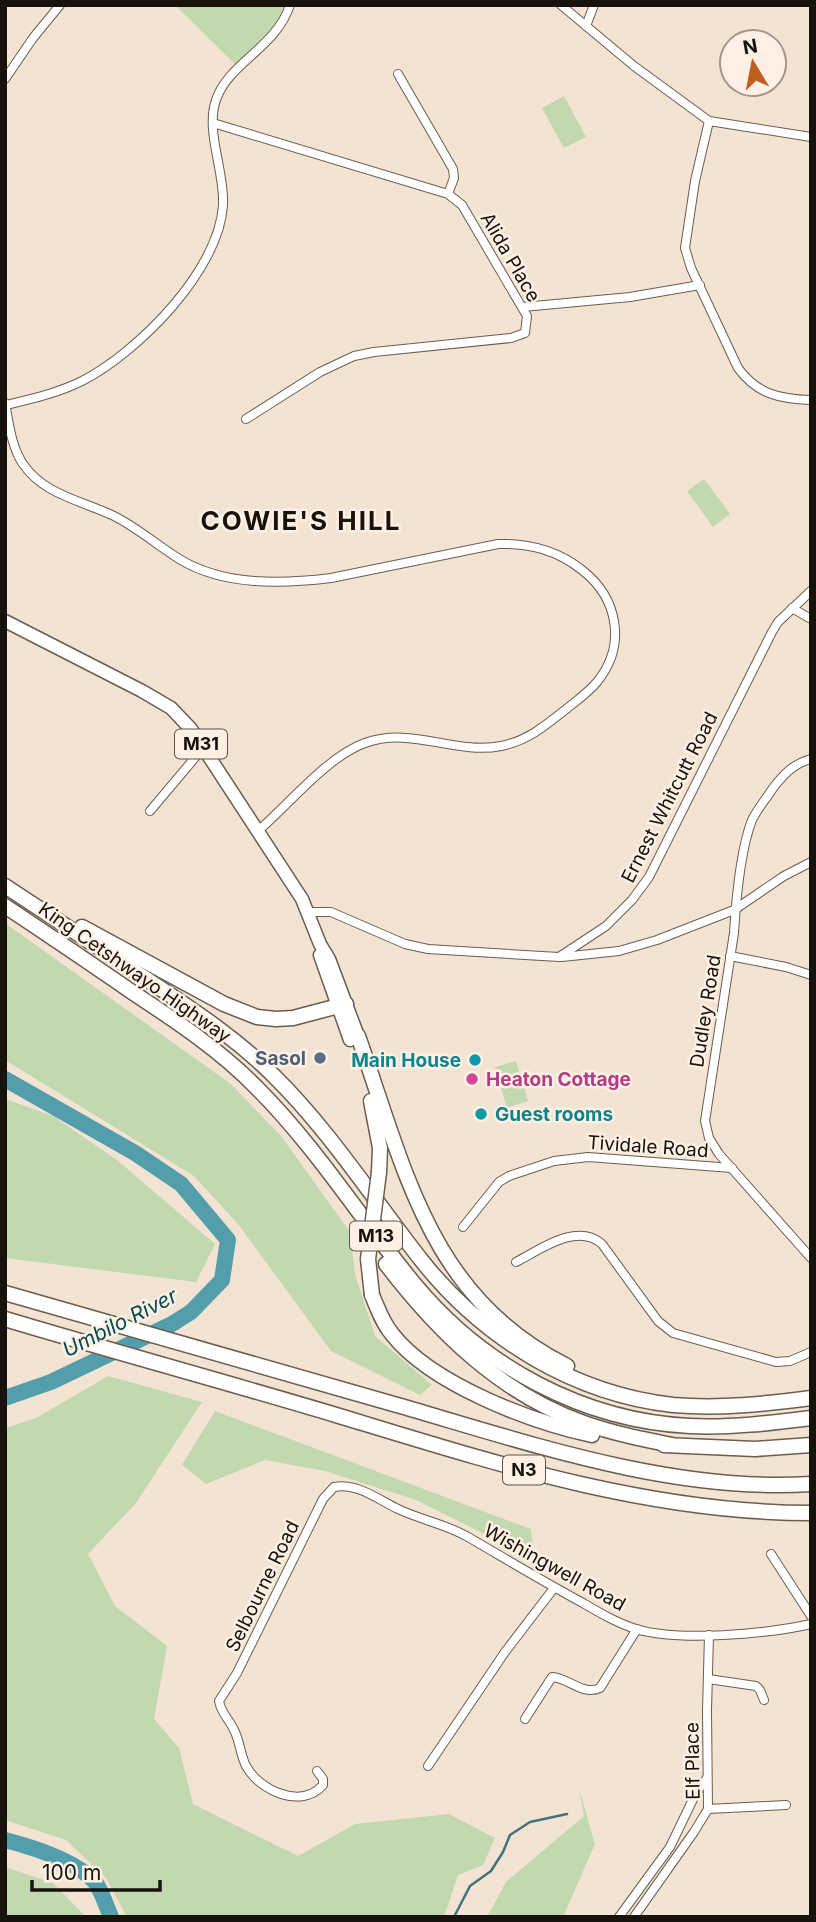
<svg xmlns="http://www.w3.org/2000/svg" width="816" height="1922" font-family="Inter,sans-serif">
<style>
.green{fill:#c2d9b0}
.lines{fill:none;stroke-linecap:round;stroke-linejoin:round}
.stream{stroke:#40747d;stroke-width:2.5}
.river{stroke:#529ead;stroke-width:16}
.minor-casing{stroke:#6b5e4f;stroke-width:10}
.primary-casing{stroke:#6b5e4f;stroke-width:15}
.motorway-casing{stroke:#6b5e4f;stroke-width:17}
.minor{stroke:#fff;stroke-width:8}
.primary{stroke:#fff;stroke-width:12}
.motorway{stroke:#fff;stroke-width:14}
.motorway-bridge-casing{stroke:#6b5e4f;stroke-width:17;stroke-linecap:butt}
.motorway-bridge{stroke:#fff;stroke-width:14}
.service-dot{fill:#5c6f8a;stroke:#fef1e4;stroke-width:2.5}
.culture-dot{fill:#0f9aa8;stroke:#fef1e4;stroke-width:2.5}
.hotel-dot{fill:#d1479c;stroke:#fef1e4;stroke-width:2.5}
.labels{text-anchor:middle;stroke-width:5;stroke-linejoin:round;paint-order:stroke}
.shield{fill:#fef1e4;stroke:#5c554d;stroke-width:2}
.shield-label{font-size:18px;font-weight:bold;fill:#17120c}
.street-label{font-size:19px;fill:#17120c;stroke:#fef1e4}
.service-label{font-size:19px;font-weight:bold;fill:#4e5e75;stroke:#fef1e4;text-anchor:end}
.culture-label{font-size:19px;font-weight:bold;fill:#0d838f;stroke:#fef1e4;text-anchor:end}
.hotel-label{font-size:19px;font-weight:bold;fill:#b23c85;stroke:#fef1e4;text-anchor:start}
.water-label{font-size:21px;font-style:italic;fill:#014a56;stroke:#fef1e4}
.district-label{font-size:26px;font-weight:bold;letter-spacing:2px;fill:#17120c;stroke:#fef1e4}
</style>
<rect width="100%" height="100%" fill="#f3e3d3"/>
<g class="green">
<path d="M175 5H284C275 30 256 48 237 66Z"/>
<polygon points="564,96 586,137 564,148 542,108"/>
<polygon points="704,479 730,514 713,527 687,491"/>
<polygon points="5,923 231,1084 281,1136 350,1232 355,1274 375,1336 432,1385 420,1395 331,1351 238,1224 194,1176 5,1060"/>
<polygon points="516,1061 528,1101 507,1108 495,1067"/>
<polygon points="5,1099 53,1116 117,1160 215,1244 196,1282 5,1258"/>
<polygon points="108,1376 202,1402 136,1503 88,1554 115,1606 167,1646 154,1719 179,1748 193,1804 298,1856 355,1824 449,1814 495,1838 483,1865 458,1875 444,1917 127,1917 106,1878 66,1840 5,1820 5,1428 36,1418"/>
<polygon points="215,1411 531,1529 534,1559 416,1500 325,1471 265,1460 206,1484 182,1465"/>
<polygon points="579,1788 595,1844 563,1917 487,1917 506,1882 584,1816"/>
<polygon points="5,1867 53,1883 86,1917 5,1917"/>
</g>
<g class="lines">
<polyline class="stream" points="454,1917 470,1886 491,1871 503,1852 510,1835 530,1822 567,1814"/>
<g class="river">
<polyline points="5,1079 135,1153 181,1184 228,1240 222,1280 191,1312 172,1324 51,1382 5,1398"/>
<path d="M5 1840C32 1847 76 1861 95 1882 102 1891 106 1906 111 1917"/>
</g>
<defs>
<g id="minor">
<polyline points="561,5 634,66 709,121 811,137"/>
<polyline points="586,26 594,5"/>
<polyline points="398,74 453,169 454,178 448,194"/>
<polyline points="5,79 33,38 60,5"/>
<path d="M709 121 695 181 685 248 691 268 738 368C757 394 779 399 811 400"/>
<polyline points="213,123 448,194 462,205 527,316 525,333 511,338 374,352 354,356 320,372 246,419"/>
<polyline points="523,307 630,297 700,285"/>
<path d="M5 403C9 423 11 446 23 464 44 495 83 501 114 516 138 528 158 546 181 560 225 586 282 584 331 578L498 544C530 543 557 550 582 570 618 598 627 645 597 682 588 693 576 701 565 710 545 726 527 741 501 746 455 755 411 726 365 743 328 756 289 804 259 830"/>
<path d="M6 405C31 399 58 393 82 381 138 352 219 271 223 205 225 172 205 131 216 100 228 63 276 48 290 5"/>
<polyline points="792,608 811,619"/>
<path d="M811 759C793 764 784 774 773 788 766 799 758 808 752 820 740 851 736 900 734 933L705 1121 709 1138 719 1154 811 1258"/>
<polyline points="150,811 204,747"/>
<polyline points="308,912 331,912 405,944 428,949 559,957 606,926 632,900 649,877 772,632 778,622 811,591"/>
<polyline points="730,956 786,967 811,975"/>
<polyline points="562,957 619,951 657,940 734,910 784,876 811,862"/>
<polyline points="463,1227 499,1182 509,1176 554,1161 588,1157 732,1168"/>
<path d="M516 1262C540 1250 576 1222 602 1244L658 1321 673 1333 776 1362 790 1361 811 1352"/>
<polyline points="771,1554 811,1616"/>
<polyline points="708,1679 756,1686 760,1690 764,1700"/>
<path d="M525 1719 552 1677C569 1678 583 1696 600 1688L637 1629"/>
<polyline points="428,1766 505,1652 554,1588"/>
<path d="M317 1771 323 1779V1785C301 1810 259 1790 246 1766 240 1754 240 1741 234 1730 229 1719 221 1713 219 1701L237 1673 323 1499 334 1487C356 1482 379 1500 398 1509 421 1520 446 1524 468 1537 506 1559 544 1582 583 1603 600 1613 617 1623 636 1629 679 1642 767 1634 811 1624"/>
<polyline points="708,1809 786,1805"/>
<polyline points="619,1917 670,1847 696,1793 707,1778"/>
<polyline points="634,1917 694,1832 708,1809 707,1710 709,1635"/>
</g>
<g id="primary">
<polyline points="5,621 142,691 171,708 191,729 302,899 320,944 329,959 358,1036"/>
<polyline points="320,955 350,1040"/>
</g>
<g id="motorway">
<path d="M5 886C51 916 97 946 142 976 188 1007 234 1036 273 1075 330 1131 373 1199 422 1261 484 1339 574 1394 673 1405 719 1409 765 1404 811 1398"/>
<path d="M5 906C47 934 90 963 132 992 176 1021 220 1050 257 1088 317 1148 362 1221 416 1286 483 1366 583 1421 690 1426 730 1428 771 1423 811 1418"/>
<polyline points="82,927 224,1004 257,1017 276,1019 293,1018 346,1004"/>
<path d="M358 1036C405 1168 429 1298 567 1366"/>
<polyline points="371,1101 380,1148 379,1172"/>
<path d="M386 1264C438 1332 501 1394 584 1423 612 1433 642 1439 672 1445"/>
<path d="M5 1293C136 1330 267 1367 397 1405 529 1443 672 1493 811 1484"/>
<path d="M372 1295C378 1309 382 1322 392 1334 431 1384 531 1422 592 1435"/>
<path d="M5 1319C115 1352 226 1382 336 1415 491 1462 647 1513 811 1513"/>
<polyline points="664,1445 755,1449 811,1445"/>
</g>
</defs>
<use href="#minor" class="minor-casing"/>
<use href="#primary" class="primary-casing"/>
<use href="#motorway" class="motorway-casing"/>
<use href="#minor" class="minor"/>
<use href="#primary" class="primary"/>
<use href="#motorway" class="motorway"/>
<defs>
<polyline id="motorway-bridge" points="372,1295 368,1259 379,1172"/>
</defs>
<use href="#motorway-bridge" class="motorway-bridge-casing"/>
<use href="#motorway-bridge" class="motorway-bridge"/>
</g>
<circle class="service-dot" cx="320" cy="1058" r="7"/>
<g class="culture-dot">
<circle cx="475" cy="1060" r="7"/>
<circle cx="481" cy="1114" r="7"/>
</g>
<circle class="hotel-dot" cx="472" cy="1079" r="7"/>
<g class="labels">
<g class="shield">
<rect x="175" y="729.5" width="52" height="29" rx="5"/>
<rect x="350" y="1221.5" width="52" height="29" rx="5"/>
<rect x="503" y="1455.5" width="42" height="29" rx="5"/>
</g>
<g class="shield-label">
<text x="201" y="750">M31</text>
<text x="376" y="1242">M13</text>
<text x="524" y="1476">N3</text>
</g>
<g class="street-label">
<text transform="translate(511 257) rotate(60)" y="7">Alida Place</text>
<text transform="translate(669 797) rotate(-63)" y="7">Ernest Whitcutt Road</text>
<text transform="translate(135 972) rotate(35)" y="7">King Cetshwayo Highway</text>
<text transform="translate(705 1011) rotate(-81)" y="7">Dudley Road</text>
<text transform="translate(648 1146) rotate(4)" y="7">Tividale Road</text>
<text transform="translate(555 1567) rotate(29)" y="7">Wishingwell Road</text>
<text transform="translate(262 1586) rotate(-64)" y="7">Selbourne Road</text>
<text transform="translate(692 1761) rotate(-91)" y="7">Elf Place</text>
</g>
<g class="service-label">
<text x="306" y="1065">Sasol</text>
</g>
<g class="culture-label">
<text x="461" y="1067">Main House</text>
<text x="495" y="1121" text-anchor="start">Guest rooms</text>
</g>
<g class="hotel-label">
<text x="486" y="1086">Heaton Cottage</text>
</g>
<g class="water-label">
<text transform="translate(120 1323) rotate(-27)" y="7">Umbilo River</text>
</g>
<g class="district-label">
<text x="301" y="530">COWIE'S HILL</text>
</g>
</g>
<rect width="816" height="1922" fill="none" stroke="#17120c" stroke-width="14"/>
<g transform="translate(753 63) rotate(350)"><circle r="33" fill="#fef1e4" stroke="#a2988e" stroke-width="2"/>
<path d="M0-5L12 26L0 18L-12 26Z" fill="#c05e20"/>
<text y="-10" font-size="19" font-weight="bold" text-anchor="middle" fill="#17120c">N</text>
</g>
<path d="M32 1880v10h128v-10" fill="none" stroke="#17120c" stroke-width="3.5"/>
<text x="42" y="1880" font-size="21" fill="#17120c" stroke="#fef1e4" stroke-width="5" paint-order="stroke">100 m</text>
</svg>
